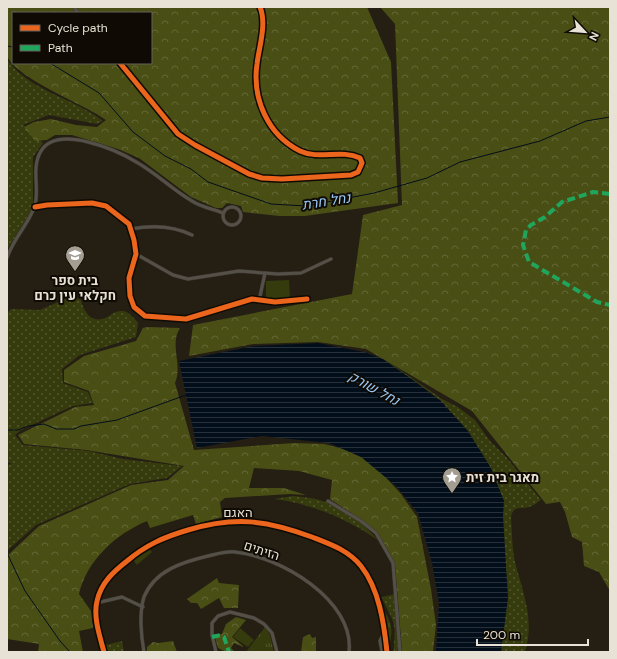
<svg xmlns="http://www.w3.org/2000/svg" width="617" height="659" font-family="'DM Sans',Heebo,sans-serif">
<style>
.grass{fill:url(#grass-dots)}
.forest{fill:url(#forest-crowns);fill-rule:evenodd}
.park{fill:url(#park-tufts)}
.garden{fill:#363b0d}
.water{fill:url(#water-rules)}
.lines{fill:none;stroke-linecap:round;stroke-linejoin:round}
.stream{stroke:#030e1b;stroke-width:1}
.street-casing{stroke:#3d3730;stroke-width:4}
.street{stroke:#545048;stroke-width:3}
.quiet{stroke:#20a55d;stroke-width:4;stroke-dasharray:8 4;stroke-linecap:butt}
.cycleway-casing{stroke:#0f0b04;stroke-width:8}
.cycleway{stroke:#eb651d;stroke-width:5}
.labels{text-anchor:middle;stroke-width:4;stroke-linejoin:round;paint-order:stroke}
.poi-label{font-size:13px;font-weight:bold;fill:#e8e2d6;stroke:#0f0b04}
.street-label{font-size:13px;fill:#e8e2d6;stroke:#0f0b04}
.water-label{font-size:14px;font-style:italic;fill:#99c8f7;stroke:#0f0b04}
</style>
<defs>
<pattern id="grass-dots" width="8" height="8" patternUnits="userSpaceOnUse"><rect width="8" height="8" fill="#363b0d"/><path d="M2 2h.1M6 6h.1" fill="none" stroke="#535730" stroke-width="1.8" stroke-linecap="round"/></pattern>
<pattern id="forest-crowns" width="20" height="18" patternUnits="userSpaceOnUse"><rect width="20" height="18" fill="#494e15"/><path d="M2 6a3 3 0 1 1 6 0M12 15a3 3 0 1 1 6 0" fill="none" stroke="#636736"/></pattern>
<pattern id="park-tufts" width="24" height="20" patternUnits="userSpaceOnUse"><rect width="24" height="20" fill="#363b0d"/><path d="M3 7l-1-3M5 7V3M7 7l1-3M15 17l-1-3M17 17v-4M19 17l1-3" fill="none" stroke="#535730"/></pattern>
<pattern id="water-rules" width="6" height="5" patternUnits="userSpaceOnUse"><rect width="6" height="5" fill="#030e1b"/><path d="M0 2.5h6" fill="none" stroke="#28313b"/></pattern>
</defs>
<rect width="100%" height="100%" fill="#241e13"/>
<g class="grass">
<path d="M7 59C29 91 74 98 103 121L97 124 49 115 23 125 43 143 33 157V208L7 250Z"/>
<path d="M72 296 81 300C83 310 90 322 102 319 110 317 114 310 123 311 129 312 134 318 138 323L136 337 80 355 62 369 63 383 88 392 93 403 73 406 21 430 15 435 23 445 89 451 123 459 182 466 167 478 130 484 36 525 7 551V465L12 464 7 462V313L11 309 40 310Z"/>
<path d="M380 356 442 399 458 407 475 420 490 441 507 458 541 500C538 502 533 506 529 507 520 510 514 504 511 517 512 531 512 548 515 562 523 593 535 620 525 652H478L375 362Z"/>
<path d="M293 496C303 497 313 498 323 501 344 508 364 524 378 540 345 518 313 504 274 499Z"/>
<path d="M395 594 399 650 398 652H394C393 643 396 635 394 626 393 616 385 608 382 597Z"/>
<polygon points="122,641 124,652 108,652 106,645"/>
</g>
<g class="forest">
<path d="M7 7H367L391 62 398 203 305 216H279L243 212 241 206 227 203 222 208H216L191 197 139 158 118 149 72 135H55L47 140 35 141 24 127 34 122 51 119 76 125 97 127 106 120C84 104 17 79 7 56 4 49 7 17 7 7ZM13 13H151V63H13Z"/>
<polygon points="380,7 610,7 610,591 599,572 584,566 582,542 572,537 565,512 560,502 546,504 472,411 366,349 318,342 253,344 189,356 193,325 352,294 363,215 402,205 395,24"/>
<path d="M148 327 180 328C169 345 183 364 175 383L194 450 294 443 324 444 348 450 362 457 379 470 401 494 417 517 431 589 436 625 433 652H402L395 565 384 544 375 531 360 519 330 499 332 480 299 471 254 468 249 488H284L306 495 290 494 225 498 220 502 222 517 196 524 193 515 150 528 147 521C116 534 87 560 79 594L91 611 93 628 79 631 83 652H38L39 644 7 639V556L39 526 131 485 168 480 184 466 86 450 24 444 18 435 75 407 94 405 89 391 64 382V370L84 356 136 341 143 328Z"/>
<polygon points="217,578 219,583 239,585 238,608 224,608 219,598 201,609 197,603 191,603 187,599"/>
<polygon points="236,617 246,620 232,637 243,646 243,647 234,643 231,648 235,652 226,652 218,648 214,634 222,634 226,624"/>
<polygon points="310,634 312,638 316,637 316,651 323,652 301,652 303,637"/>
<polygon points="173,641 177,652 147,652 147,647 153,642 158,643"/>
</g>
<g class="park">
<path d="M383 609C391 621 394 630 389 645Z"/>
<polygon points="265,627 270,635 274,652 246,652"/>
</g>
<g class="garden">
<polygon points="289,280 290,299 266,299 266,281"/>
<polygon points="148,547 152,552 137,565 133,560"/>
<polygon points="240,628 254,640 248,647 233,637"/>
</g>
<polygon class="water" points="318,343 364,352 383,359 413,380 441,401 468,431 491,468 504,501 503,516 508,598 501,652 436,652 439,603 432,563 418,513 396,486 361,457 329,443 262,436 197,448 179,361 254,346"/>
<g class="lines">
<g class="stream">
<polyline points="7,46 13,47"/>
<polyline points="50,63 99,93 133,132 165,156 191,169 208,182 271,204 306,206 374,193 427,178 460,162 540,141 586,121 610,117"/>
<polyline points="7,430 18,430 28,426 44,424 56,429 74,429 81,426 117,420 186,395"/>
<polyline points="7,553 25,591 60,641 70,652"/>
</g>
<defs>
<g id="street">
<polyline points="74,7 78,13"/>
<path d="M120 63 178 134 195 145 249 174 262 178 282 179 351 175 358 172 362 163 360 158C341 149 319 160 300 151 268 135 252 99 257 64 259 47 267 24 260 7"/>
<circle cx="232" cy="216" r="9"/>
<polyline points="35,207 47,205 92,203 106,206 129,224 134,240 136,254 129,278 130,296 134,307 145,316 186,319 252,299 275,302 307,299"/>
<path d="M131 229C152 225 172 225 192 235"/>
<polyline points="136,254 173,275 188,279 239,271 278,274 301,273 331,259"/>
<path d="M7 258C13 239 27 226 34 208 41 192 30 169 41 151 58 124 117 150 138 163 157 174 173 190 192 201 201 207 213 209 223 213"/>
<polyline points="259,301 265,273"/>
<polyline points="328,501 361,521 376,533 393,563 400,652"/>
<polyline points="96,603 122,597 143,607"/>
<path d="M104 652C100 637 93 617 97 601 101 583 113 572 127 561 146 545 164 537 188 530 235 516 266 520 312 537 330 544 348 550 361 566 379 589 384 623 387 652"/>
<path d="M144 652C141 636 139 612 144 597 155 570 183 562 208 556 217 554 226 551 235 552 279 556 355 600 349 652"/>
<polyline points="216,652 212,635 212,623 218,616 230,612 254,618 264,624 272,633 277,652"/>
<polyline points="382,652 380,641 384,633"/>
</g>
</defs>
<use href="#street" class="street-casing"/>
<use href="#street" class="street"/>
<g class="quiet">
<polyline points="610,194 593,192 562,202 545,217 531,225 526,230 523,245 529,262 597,302 610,305"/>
<polyline points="212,637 221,635 224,637 229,652"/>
</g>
<defs>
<g id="cycleway">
<path d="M120 63 178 134 195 145 249 174 262 178 282 179 351 175 358 172 362 163 360 158C341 149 319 160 300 151 268 135 252 99 257 64 259 47 267 24 260 7"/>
<polyline points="35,207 47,205 92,203 106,206 129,224 134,240 136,254 129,278 130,296 134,307 145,316 186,319 252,299 275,302 307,299"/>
<path d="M104 652C100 637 93 617 97 601 101 583 113 572 127 561 146 545 164 537 188 530 235 516 266 520 312 537 330 544 348 550 361 566 379 589 384 623 387 652"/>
</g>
</defs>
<use href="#cycleway" class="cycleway-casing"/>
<use href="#cycleway" class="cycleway"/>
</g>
<defs>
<symbol id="school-pin" viewBox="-11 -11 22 30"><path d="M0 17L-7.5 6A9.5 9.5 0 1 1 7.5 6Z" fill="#a39d92" stroke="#0f0b04"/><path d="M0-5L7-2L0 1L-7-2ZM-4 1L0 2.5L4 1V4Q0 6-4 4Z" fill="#fff"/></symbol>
<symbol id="sight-pin" viewBox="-11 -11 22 30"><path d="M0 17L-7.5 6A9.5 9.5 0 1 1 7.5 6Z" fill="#a39d92" stroke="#0f0b04"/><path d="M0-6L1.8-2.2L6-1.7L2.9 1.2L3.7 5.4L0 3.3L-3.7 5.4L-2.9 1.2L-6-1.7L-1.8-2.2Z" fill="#fff"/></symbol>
</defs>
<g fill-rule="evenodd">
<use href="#school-pin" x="64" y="244" width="22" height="30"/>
<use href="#sight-pin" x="441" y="466" width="22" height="30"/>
</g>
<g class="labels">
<g class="poi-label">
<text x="75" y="285">בית ספר<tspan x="75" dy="15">חקלאי עין כרם</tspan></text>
<text x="466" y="482" text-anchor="start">מאגר בית זית</text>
</g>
<g class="street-label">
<text x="238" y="517">האגם</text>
<text transform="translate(262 550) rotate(18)" y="5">הזיתים</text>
</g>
<g class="water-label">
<text transform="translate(326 201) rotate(-9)" y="5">נחל חרת</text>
<text transform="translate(374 388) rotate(29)" y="5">נחל שורק</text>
</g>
</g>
<rect width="617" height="659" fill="none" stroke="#e8e2d6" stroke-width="16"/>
<rect x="12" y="12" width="140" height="52" fill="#0f0b04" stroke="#666158"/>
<rect x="20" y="25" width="20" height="6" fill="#eb651d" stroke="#666158"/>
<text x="48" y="32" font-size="12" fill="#e8e2d6">Cycle path</text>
<rect x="20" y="45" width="20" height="6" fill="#20a55d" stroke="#666158"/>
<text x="48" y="52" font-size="12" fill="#e8e2d6">Path</text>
<g transform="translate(585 32) rotate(116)" stroke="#0f0b04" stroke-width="3" paint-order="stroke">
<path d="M0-3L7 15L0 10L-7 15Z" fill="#e8e2d6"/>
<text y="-6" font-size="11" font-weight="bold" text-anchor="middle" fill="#e8e2d6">N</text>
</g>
<path d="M477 639v6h111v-6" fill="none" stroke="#e8e2d6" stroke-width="2"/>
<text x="483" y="639" font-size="12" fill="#e8e2d6" stroke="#0f0b04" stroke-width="3" paint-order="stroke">200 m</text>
</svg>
